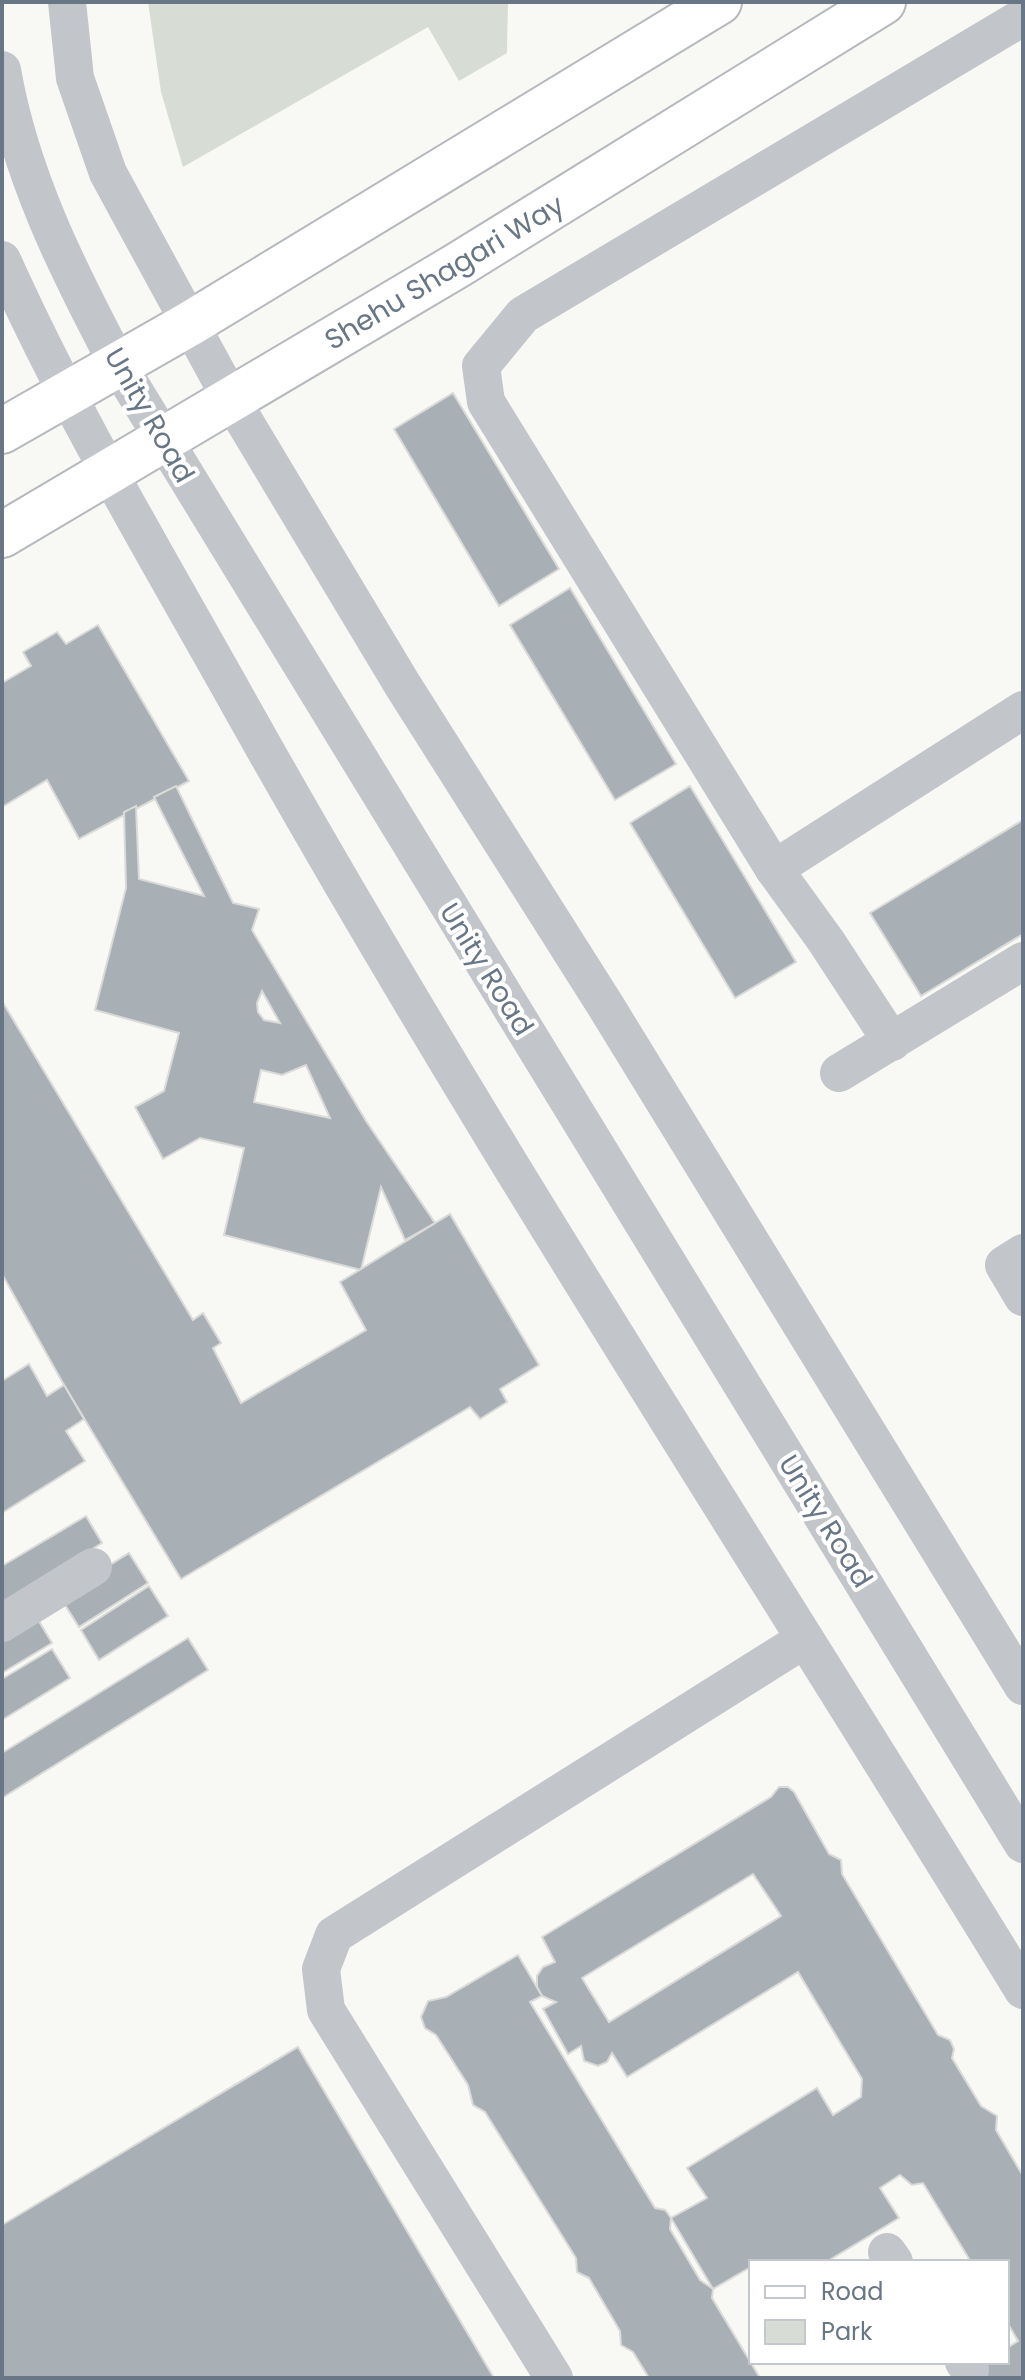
<svg xmlns="http://www.w3.org/2000/svg" width="1025" height="2380" font-family="Poppins,sans-serif">
<style>
.green{fill:#d7ddd5}
.building{fill:#a8b0b6;stroke:#dadad8;stroke-width:2;fill-rule:evenodd}
.lines{fill:none;stroke-linecap:round;stroke-linejoin:round}
.major-casing{stroke:#b5b9bd;stroke-width:48}
.minor{stroke:#c2c5c9;stroke-width:38}
.major{stroke:#fff;stroke-width:44}
.labels{text-anchor:middle;stroke-width:8;stroke-linejoin:round;paint-order:stroke}
.street-label{font-size:28px;fill:#687685;stroke:#fff}
</style>
<rect width="100%" height="100%" fill="#f8f8f5"/>
<polygon class="green" points="148,2 508,2 507,53 459,81 428,27 183,167 161,92"/>
<g class="building">
<polygon points="453,393 559,569 499,606 394,429"/>
<polygon points="570,588 676,764 615,800 510,625"/>
<polygon points="98,625 189,781 79,839 47,780 2,807 2,683 31,666 23,652 57,632 66,644"/>
<path d="M176 786 233 903 259 909 252 930 366 1121 435 1223 405 1240 381 1187 361 1270 224 1235 244 1148 200 1138 163 1159 135 1107 164 1091 179 1033 95 1010 126 888 124 812 136 806 139 879 204 896 154 797ZM262 991 280 1023 264 1020 258 1012 257 1003ZM306 1065 330 1118 254 1102 261 1070 282 1075Z"/>
<polygon points="690,786 796,962 735,998 630,823"/>
<polygon points="1023,820 1023,934 921,996 870,913"/>
<polygon points="2,1001 193,1320 203,1313 221,1343 213,1348 241,1403 366,1330 340,1282 450,1214 539,1365 500,1389 507,1402 480,1419 470,1407 181,1579 64,1385 2,1274"/>
<polygon points="29,1364 47,1396 64,1385 84,1419 66,1431 85,1461 2,1513 2,1381"/>
<polygon points="86,1516 102,1543 2,1604 2,1566"/>
<polygon points="129,1553 148,1583 79,1627 60,1597"/>
<polygon points="149,1586 168,1616 99,1660 81,1630"/>
<polygon points="34,1613 52,1643 2,1673 2,1633"/>
<polygon points="188,1638 208,1670 2,1798 2,1753"/>
<polygon points="52,1649 70,1678 2,1720 2,1679"/>
<path d="M779 1787H788L794 1792 829 1854 841 1860 842 1874 938 2035 950 2040 954 2049 952 2058 981 2106 997 2116 996 2130 1023 2176V2378H956L983 2362H1007V2348L1018 2341 1007 2322V2262H971L923 2183 912 2185 900 2175 880 2188 899 2218 826 2262H751V2271L749 2268 713 2289 671 2218 707 2198 687 2168 817 2088 833 2115 861 2097 862 2079 798 1972 627 2077 612 2053 607 2062 598 2066 584 2061 581 2046 568 2054 543 2009 556 2002 542 1996 537 1987V1976L543 1967 555 1962 542 1937 771 1797ZM753 1874 781 1916 609 2022 582 1978Z"/>
<polygon points="518,1955 542,1996 530,2002 655,2208 665,2210 671,2218 670,2229 700,2280 713,2289 712,2298 760,2378 649,2378 633,2352 621,2345 620,2331 589,2278 577,2272 576,2258 485,2112 473,2105 468,2085 436,2035 425,2028 421,2017 428,2001 446,1997"/>
<polygon points="298,2047 494,2378 2,2378 2,2225"/>
</g>
<g class="lines">
<defs>
<g id="major">
<polyline points="2,431 191,323 719,2"/>
<polyline points="2,535 458,265 883,2"/>
</g>
</defs>
<use href="#major" class="major-casing"/>
<g class="minor">
<polyline points="67,2 75,78 108,173 231,399 402,684 607,1008 1023,1686"/>
<path d="M2 70C20 175 68 270 117 363L1023 1844"/>
<path d="M2 260C72 416 162 565 245 714 489 1149 763 1565 1023 1990"/>
<polyline points="774,869 486,402 481,366 523,315 1023,17"/>
<polyline points="892,1042 826,941 774,869 1023,710"/>
<polyline points="839,1073 1023,961"/>
<polyline points="1023,1253 1004,1265 1023,1297"/>
<polyline points="2,1623 93,1567"/>
<polyline points="887,2252 894,2262"/>
<polyline points="964,2362 970,2370"/>
<polyline points="554,2378 326,2010 321,1969 334,1935 805,1639"/>
</g>
<use href="#major" class="major"/>
</g>
<g class="labels">
<g class="street-label">
<text transform="translate(444 272) rotate(-31)" y="10">Shehu Shagari Way</text>
<text transform="translate(150 415) rotate(60)" y="10">Unity Road</text>
<text transform="translate(487 969) rotate(58)" y="10">Unity Road</text>
<text transform="translate(826 1521) rotate(58)" y="10">Unity Road</text>
</g>
</g>
<rect width="1025" height="2380" fill="none" stroke="#687685" stroke-width="8"/>
<rect x="749" y="2260" width="260" height="104" fill="#ffffff" stroke="#c3c8ce" stroke-width="2"/>
<rect x="765" y="2286" width="40" height="12" fill="#ffffff" stroke="#c3c8ce" stroke-width="2"/>
<text x="821" y="2300" font-size="24" fill="#687685">Road</text>
<rect x="765" y="2320" width="40" height="24" fill="#d7ddd5" stroke="#c3c8ce" stroke-width="2"/>
<text x="821" y="2340" font-size="24" fill="#687685">Park</text>
</svg>
